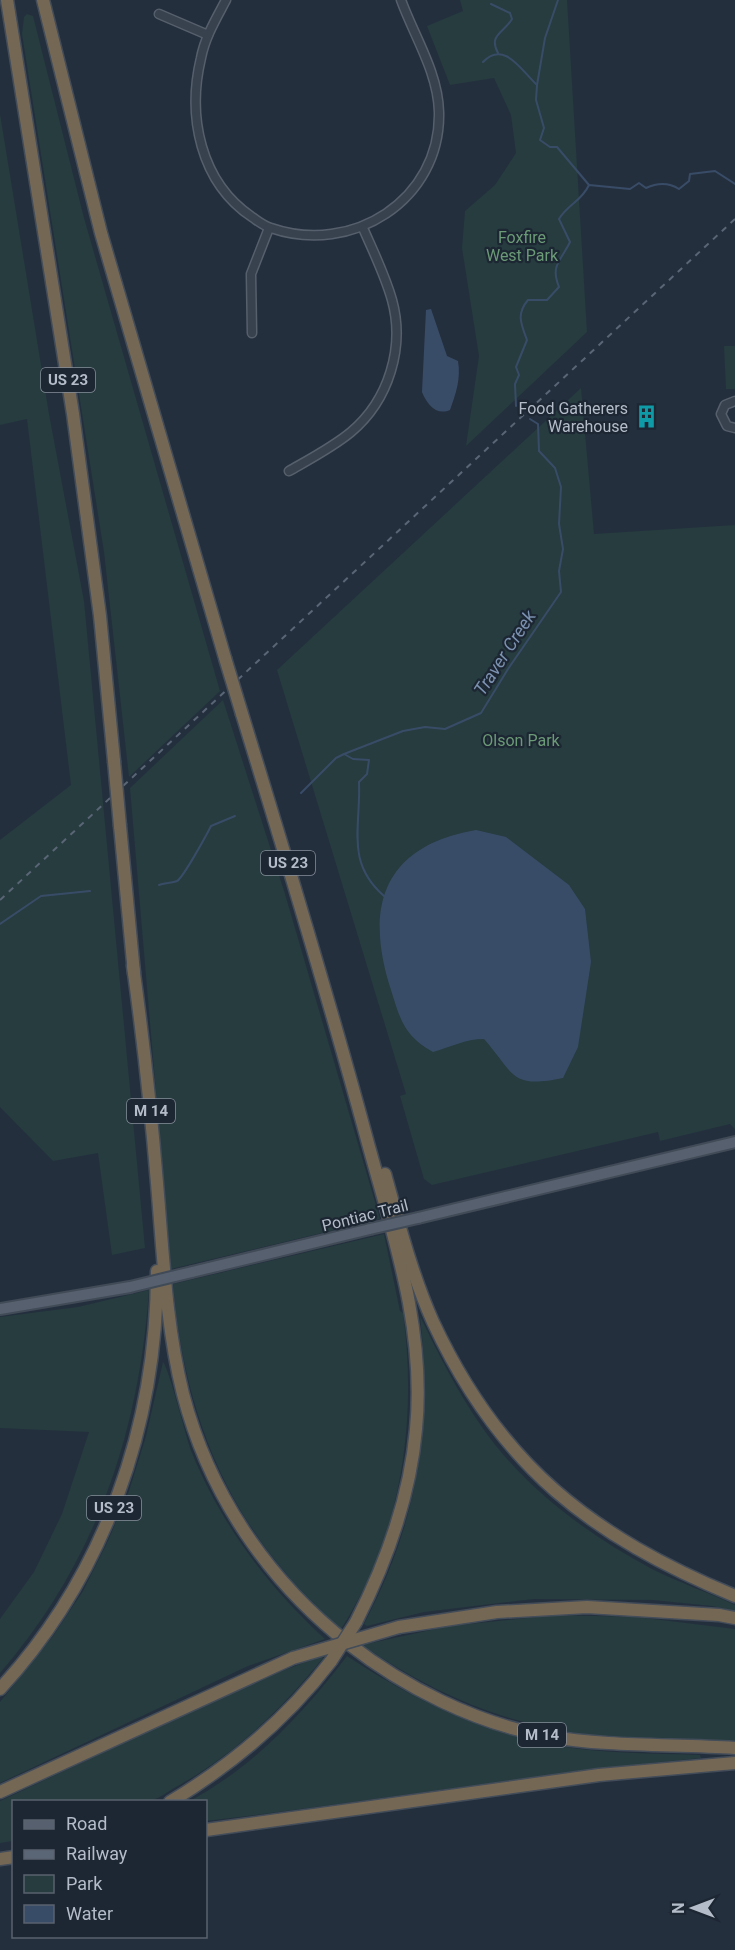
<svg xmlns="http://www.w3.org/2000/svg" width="735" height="1950" font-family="Roboto,sans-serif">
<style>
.green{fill:#263c3f}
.water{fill:#394c67}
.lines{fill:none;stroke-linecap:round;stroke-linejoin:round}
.stream{stroke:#394c67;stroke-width:2}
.minor-casing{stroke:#565f6c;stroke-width:11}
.major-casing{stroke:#414a57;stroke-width:14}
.highway-casing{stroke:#434c59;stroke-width:15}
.minor{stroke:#38414e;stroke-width:8}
.major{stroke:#56606e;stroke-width:10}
.highway{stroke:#746855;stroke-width:12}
.rail{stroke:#5a6575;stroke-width:2;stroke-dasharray:6 6;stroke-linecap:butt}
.major-bridge-casing{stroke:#414a57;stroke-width:14;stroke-linecap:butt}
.highway-bridge-casing{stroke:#434c59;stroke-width:15;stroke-linecap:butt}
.major-bridge{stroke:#56606e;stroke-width:10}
.highway-bridge{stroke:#746855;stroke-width:12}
.labels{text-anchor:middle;stroke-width:4.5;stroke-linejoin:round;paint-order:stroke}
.shield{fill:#1d2633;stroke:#878f9c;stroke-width:1.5}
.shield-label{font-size:15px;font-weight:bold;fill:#b4bcc9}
.park-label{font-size:16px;fill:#6b9a76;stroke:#1d2633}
.poi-label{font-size:16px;fill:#b4bcc9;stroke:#1d2633;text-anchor:end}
.street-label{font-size:16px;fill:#b4bcc9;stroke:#1d2633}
.water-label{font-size:18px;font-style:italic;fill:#7c92b1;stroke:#1d2633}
</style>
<rect width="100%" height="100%" fill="#242f3e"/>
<g class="green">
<polygon points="460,0 567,0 587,332 466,446 479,356 462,248 465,211 495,185 516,153 511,115 494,78 450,85 427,26 463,11"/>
<polygon points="27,14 33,16 84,218 220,691 129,777 104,552 22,34 24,17"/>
<polygon points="0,114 49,414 84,601 145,1248 112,1255 98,1153 53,1161 0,1107 0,840 71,785 27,419 0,425"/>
<polygon points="735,346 735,389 726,389 724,346"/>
<polygon points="581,388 594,534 735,525 735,1129 730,1124 660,1141 658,1132 432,1185 424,1179 400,1096 406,1094 277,670"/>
<polygon points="223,700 285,894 380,1219 171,1269 130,788"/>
<path d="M384 1234 400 1311 403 1313C418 1421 401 1537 341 1629 234 1536 185 1424 173 1284Z"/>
<path d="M149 1290C139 1434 95 1563 0 1673V1619L34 1572 62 1514 89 1432 0 1428V1317L78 1307Z"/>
<path d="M420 1316C438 1353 458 1393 482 1427 523 1487 588 1535 652 1569 680 1583 707 1592 735 1605V1611L712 1606 653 1600 534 1599 424 1612 367 1626 364 1624C417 1523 433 1429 420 1316Z"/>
<path d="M163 1362C169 1368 186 1437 192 1453 221 1524 268 1587 325 1639L248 1666 0 1783V1702L53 1636 83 1591 107 1543 129 1491 146 1436Z"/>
<path d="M555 1615 637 1617 735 1629V1741C675 1739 611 1741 553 1729 483 1715 420 1685 362 1645L449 1626Z"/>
<path d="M321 1656 323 1658C282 1709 234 1755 176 1787 167 1792 157 1800 147 1802 106 1806 56 1802 14 1802L13 1841 0 1843V1801L254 1682Z"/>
<path d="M347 1656C413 1699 480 1733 559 1746 606 1754 653 1753 700 1755L701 1758C535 1774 370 1802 206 1821V1802L190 1801C254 1766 303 1714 347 1656Z"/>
</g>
<g class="water">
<path d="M431 309 447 356 458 361C461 379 456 393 450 410 436 416 427 404 422 392L426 310Z"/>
<path d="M476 830 506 837 569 885 585 909 591 962 578 1047 563 1078C510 1089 515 1074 484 1039 465 1039 451 1047 433 1052 404 1036 400 1019 391 990 364 907 383 846 476 830Z"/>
</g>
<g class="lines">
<g class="stream">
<polyline points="558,0 545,38 537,85 536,100 544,128 540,140 550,147 557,147 589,185"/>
<path d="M491 4 510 13 512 19C504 33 488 35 498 53"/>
<path d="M483 62C504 40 521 70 536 84"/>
<path d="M516 406 515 384 519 375 516 367 527 340C521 324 516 314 528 300H547L559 287C550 265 561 261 570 242L559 219C568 204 581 202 589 185L630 189 639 183 646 188C657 183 668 182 679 189L689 181 690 174 715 171 735 184"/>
<path d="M344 754 353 759 369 760 367 774 359 782C361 827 345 862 384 896"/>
<polyline points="301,793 336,758 344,754 403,731 425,727 445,729 481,713 508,669 561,592 559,571 563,549 559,524 561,487 555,468 539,451 538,424 530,419"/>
<path d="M159 885C164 883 172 883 177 881 183 878 207 834 211 826L235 816"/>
<polyline points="0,924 41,896 90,891"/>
</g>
<defs>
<g id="minor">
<path d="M226 0C216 19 205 37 201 58 187 116 200 182 252 217 258 221 264 226 271 228 352 256 441 200 439 112 438 72 414 36 401 0"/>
<polyline points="159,14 208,35"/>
<polyline points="252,333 251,274 269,228"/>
<polyline points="735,401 725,405 721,414 727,426 735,428"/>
<path d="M289 471C310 459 333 447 351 432 389 400 405 347 392 300 385 275 373 251 363 228"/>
</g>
<g id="major">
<polyline points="418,1218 735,1142"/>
<polyline points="192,1272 370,1229"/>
<polyline points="0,1309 130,1287"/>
</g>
<g id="highway">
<polyline points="7,0 73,414 100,616 114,761"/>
<polyline points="43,0 101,233 225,658"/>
<path d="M242 714C285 854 328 995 366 1136 392 1232 426 1328 416 1429 410 1497 387 1561 356 1622"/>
<polyline points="120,826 134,973"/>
<path d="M133 966C143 1038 151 1110 157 1183 163 1253 166 1326 183 1394 209 1494 268 1581 349 1644 404 1687 475 1723 546 1736 608 1747 672 1744 735 1748"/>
<path d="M385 1174C399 1224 412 1275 433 1322 500 1466 591 1536 735 1596"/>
<polyline points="399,1627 497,1612 587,1607 719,1615 735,1618"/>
<path d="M0 1689C105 1575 157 1425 157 1271"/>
<polyline points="0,1792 293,1658"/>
<path d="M170 1802C233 1764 286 1720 331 1661"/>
<polyline points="206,1830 599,1775 735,1763"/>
<polyline points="0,1859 14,1857"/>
</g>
</defs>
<use href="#minor" class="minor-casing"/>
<use href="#major" class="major-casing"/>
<use href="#highway" class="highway-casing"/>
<use href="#minor" class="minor"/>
<use href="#major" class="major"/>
<use href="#highway" class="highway"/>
<polyline class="rail" points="0,900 735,219"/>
<defs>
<g id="major-bridge">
<polyline points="370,1229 418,1218"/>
<polyline points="130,1287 192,1272"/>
</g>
<g id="highway-bridge">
<polyline points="225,658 242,714"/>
<polyline points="114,761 120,826"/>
<polyline points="293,1658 399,1627"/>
<polyline points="331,1661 356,1622"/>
</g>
</defs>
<use href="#major-bridge" class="major-bridge-casing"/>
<use href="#highway-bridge" class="highway-bridge-casing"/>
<use href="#major-bridge" class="major-bridge"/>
<use href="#highway-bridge" class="highway-bridge"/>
</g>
<defs>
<symbol id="building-bare" viewBox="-9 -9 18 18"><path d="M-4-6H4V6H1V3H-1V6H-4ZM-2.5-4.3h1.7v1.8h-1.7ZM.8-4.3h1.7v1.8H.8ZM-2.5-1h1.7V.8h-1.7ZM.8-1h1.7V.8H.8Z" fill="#0f9aa8" stroke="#1d2633" stroke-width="2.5" paint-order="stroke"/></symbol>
</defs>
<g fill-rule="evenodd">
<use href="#building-bare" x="630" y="400" width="33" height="33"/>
</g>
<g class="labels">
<g class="shield">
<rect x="41" y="368" width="54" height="24" rx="4.5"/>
<rect x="261" y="851" width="54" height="24" rx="4.5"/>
<rect x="127" y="1099" width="48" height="24" rx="4.5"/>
<rect x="87" y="1496" width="54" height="24" rx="4.5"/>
<rect x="518" y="1723" width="48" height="24" rx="4.5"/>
</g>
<g class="shield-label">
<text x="68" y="385">US 23</text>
<text x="288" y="868">US 23</text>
<text x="151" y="1116">M 14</text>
<text x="114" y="1513">US 23</text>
<text x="542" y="1740">M 14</text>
</g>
<g class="park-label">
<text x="522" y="243">Foxfire<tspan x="522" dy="18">West Park</tspan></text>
<text x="521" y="746">Olson Park</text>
</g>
<g class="poi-label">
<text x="628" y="414">Food Gatherers<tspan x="628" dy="18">Warehouse</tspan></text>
</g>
<g class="street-label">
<text transform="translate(365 1215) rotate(-14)" y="6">Pontiac Trail</text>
</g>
<g class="water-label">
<text transform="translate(505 653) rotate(-57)" y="6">Traver Creek</text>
</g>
</g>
<rect x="12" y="1800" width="195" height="138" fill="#1d2633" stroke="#59626f" stroke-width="1.5"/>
<rect x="24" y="1820" width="30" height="9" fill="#56606e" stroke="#59626f" stroke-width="1.5"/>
<text x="66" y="1830" font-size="18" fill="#b4bcc9">Road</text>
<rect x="24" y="1850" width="30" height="9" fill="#5a6575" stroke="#59626f" stroke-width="1.5"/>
<text x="66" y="1860" font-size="18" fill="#b4bcc9">Railway</text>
<rect x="24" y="1875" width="30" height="18" fill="#263c3f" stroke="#59626f" stroke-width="1.5"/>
<text x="66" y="1890" font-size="18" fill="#b4bcc9">Park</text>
<rect x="24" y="1905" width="30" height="18" fill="#394c67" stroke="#59626f" stroke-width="1.5"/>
<text x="66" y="1920" font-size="18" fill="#b4bcc9">Water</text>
<g transform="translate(693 1908) rotate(270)" stroke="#1d2633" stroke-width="4.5" paint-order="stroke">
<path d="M0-4.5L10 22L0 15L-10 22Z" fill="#b4bcc9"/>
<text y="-9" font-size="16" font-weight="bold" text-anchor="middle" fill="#b4bcc9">N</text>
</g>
</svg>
